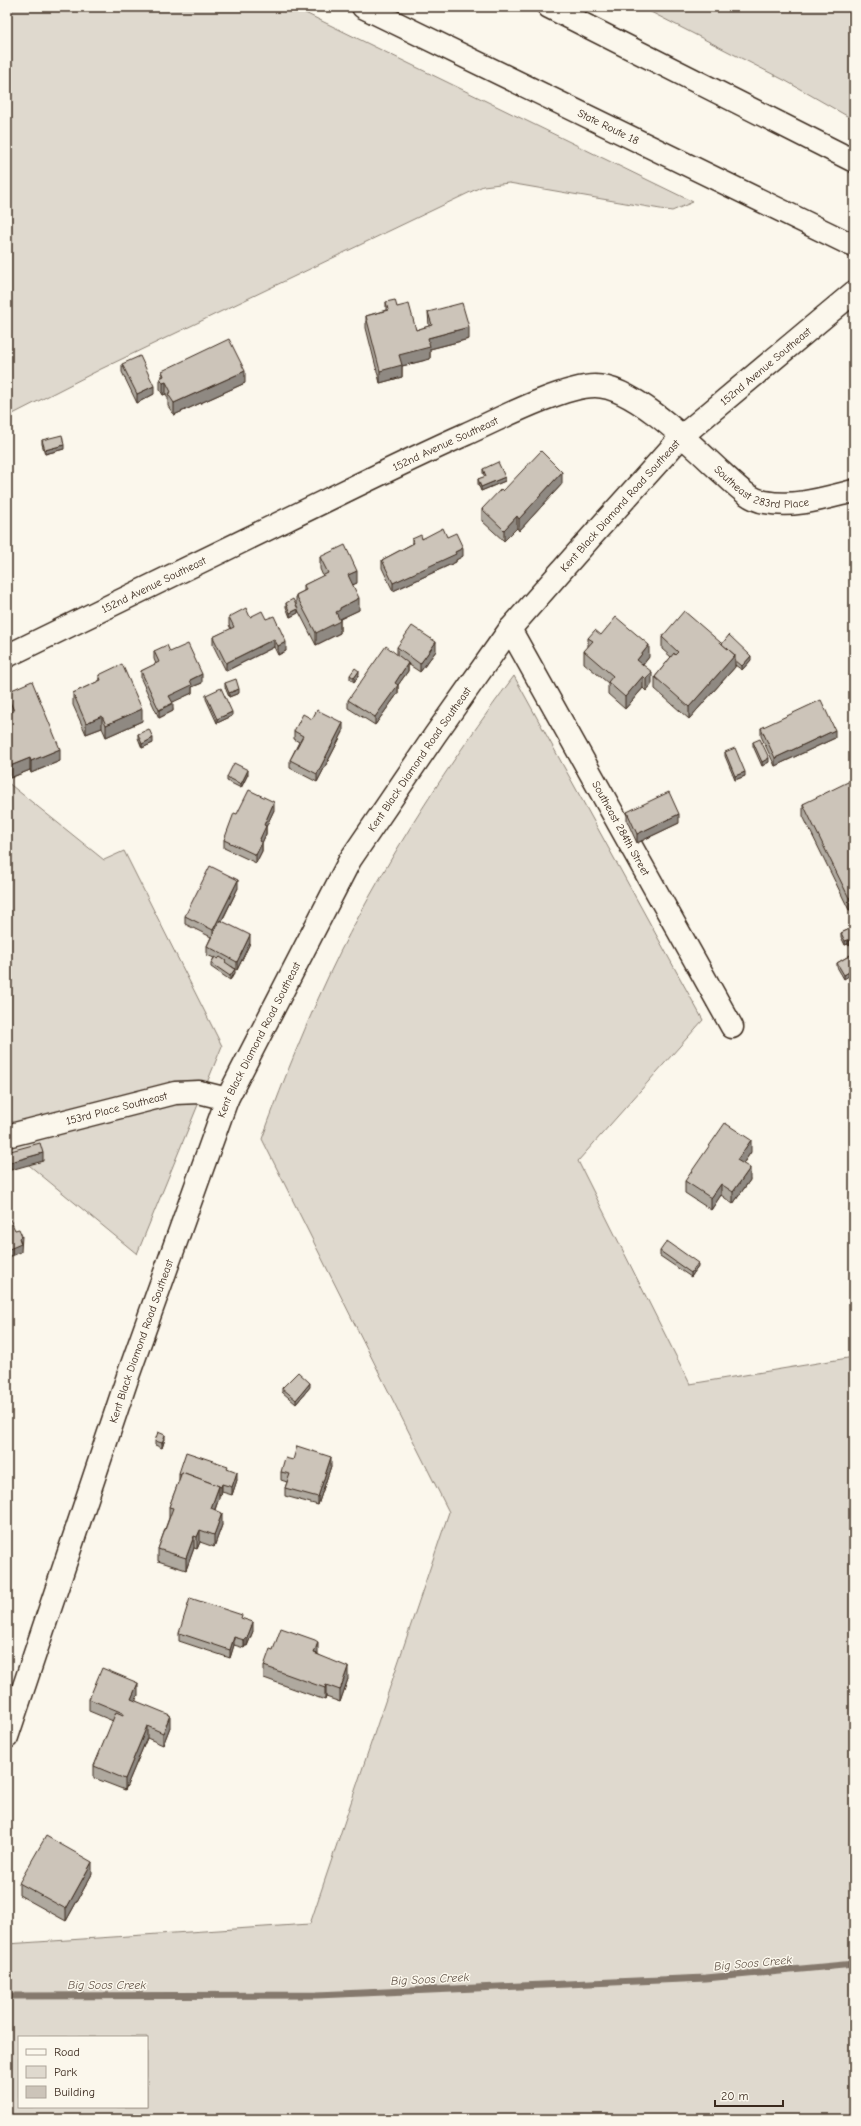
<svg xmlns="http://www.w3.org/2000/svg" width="861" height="2126" font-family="'Comic Neue',sans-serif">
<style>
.green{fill:#dfd9ce;stroke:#8d8276;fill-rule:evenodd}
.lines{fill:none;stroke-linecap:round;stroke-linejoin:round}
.stream{stroke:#85796d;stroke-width:7}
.minor-casing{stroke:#3b2a1e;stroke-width:25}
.highway-casing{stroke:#3b2a1e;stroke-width:25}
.minor{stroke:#fbf7ec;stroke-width:22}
.highway{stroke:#fbf7ec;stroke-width:22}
.wall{fill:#afa99f;stroke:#3b2a1e}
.shaded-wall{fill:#8f8982;stroke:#3b2a1e}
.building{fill:#ccc4b9;stroke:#3b2a1e}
.labels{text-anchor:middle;stroke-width:3;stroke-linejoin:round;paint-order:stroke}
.street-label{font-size:11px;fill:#3b2a1e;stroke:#fbf7ec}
.water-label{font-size:12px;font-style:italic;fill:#605246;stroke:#fbf7ec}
</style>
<rect width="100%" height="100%" fill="#fbf7ec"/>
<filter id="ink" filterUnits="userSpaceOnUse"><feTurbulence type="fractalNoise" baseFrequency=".025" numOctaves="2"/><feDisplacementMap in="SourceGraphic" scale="8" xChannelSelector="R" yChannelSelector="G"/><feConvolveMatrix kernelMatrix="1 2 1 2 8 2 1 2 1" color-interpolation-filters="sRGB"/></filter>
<g filter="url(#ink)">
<g class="green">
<polygon points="7,7 293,7 693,202 672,211 509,183 483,186 101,369 7,417"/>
<polygon points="641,7 854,7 854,120 786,81"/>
<path d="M514 676 703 1020 578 1161 690 1384 854 1357V2119H7V1944L310 1924 449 1512 262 1139C285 1076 310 1013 340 952 390 854 449 763 514 676ZM19 2037H147V2107H19Z"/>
<polygon points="7,782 104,860 124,851 222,1046 137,1254 7,1147"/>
</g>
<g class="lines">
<polyline class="stream" points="7,1996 317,1995 706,1978 854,1964"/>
<defs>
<g id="minor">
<path id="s1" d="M510 629 732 1027"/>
<path id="s2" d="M7 656C100 611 193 565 286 520 346 491 405 461 466 434 497 420 563 386 595 386 633 386 692 445 719 470 733 482 747 499 765 502 795 508 825 498 854 491"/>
<path id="s3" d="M7 1136 175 1093 199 1092 227 1099"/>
<path id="s4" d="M7 1737 129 1373 227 1099 350 860 435 735 510 629 592 536 682 436 854 292"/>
</g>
<g id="highway">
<path id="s5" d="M363 7 854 246"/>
<polyline points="549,7 854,161"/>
</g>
</defs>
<use href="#minor" class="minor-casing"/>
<use href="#highway" class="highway-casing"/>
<use href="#minor" class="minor"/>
<use href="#highway" class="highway"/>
</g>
<g class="wall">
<polygon points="386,302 397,307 416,330 429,326 428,312 469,339 430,349 430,359 402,366 402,377 380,383 366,328 366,316 386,310"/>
<polygon points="122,364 154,394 137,403 122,372"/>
<polygon points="162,371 245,383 174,415 168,406 168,398 166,394 163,395 160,390 160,378 162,377"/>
<polygon points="42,440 64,449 45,454 42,444"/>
<polygon points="483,469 505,481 481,491 478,484 478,479 485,477 483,473"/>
<polygon points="562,484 519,531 517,528 504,541 482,521 482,509 503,491"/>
<polygon points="447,537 463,556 456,560 456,562 393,591 382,568 382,560 412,544 412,539"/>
<polygon points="320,557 357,583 352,585 359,610 340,619 340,633 316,645 298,610 298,613 290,617 286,607 286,603 296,606 296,595 304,591 304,585 323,576 320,569"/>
<polygon points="229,617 250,617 266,619 286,651 278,655 274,647 226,671 213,645 213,637 231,629 229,625"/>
<polygon points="601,635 649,657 643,665 652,684 646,691 643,688 625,709 608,694 608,683 584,663 584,651 588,647 588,638"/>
<polygon points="662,637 722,644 751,660 742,670 735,665 735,667 689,719 655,689 655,677 671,657 662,649"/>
<polygon points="397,647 436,651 420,672 408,664 408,671 398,685 398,693 375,725 348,708 348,700 397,654"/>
<polygon points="154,651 170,652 202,683 192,687 192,693 172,702 173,711 159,718 141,679 141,671 156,664 154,659"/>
<polygon points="99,675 142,721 106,737 102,728 86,734 73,705 73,693 99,681"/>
<polygon points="350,675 359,675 354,682 350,679"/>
<polygon points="225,683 239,693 229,697 225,687"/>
<polygon points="7,692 60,761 31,773 30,770 10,778 7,771 7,714 10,713 7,707"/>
<polygon points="206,695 232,716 217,723 206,699"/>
<polygon points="312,719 343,732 317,782 290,768 290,760 299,742 294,739 294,731"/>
<polygon points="761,728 835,738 775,766 761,736"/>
<polygon points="138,734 153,743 142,748 138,738"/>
<polygon points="753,742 769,762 762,766 753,746"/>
<polygon points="725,752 745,776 735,780 725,756"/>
<polygon points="248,774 241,788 227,781 227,777"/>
<polygon points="854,789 854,908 849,910 803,816 803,804"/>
<polygon points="274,810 266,827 266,834 262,843 262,851 256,863 224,848 224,840 237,814"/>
<polygon points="627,812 679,823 637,843 627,821"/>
<polygon points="238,888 222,921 250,943 237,970 231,966 235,973 230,980 211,967 211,963 214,958 207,955 207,946 211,937 185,924 185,916"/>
<polygon points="854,927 854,942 849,946 848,944 845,945 841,937 841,933"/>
<polygon points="854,953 844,979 837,967 837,963"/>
<polygon points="751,1152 743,1164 750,1180 733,1204 721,1195 711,1210 685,1193 685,1181"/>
<polygon points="660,1251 698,1267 691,1277 660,1256"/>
<polygon points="310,1387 296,1404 282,1392 282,1388"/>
<polygon points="165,1439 162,1448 155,1445 155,1441"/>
<polygon points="293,1460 331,1466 318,1505 285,1496 285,1488 287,1482 281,1480 281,1472"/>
<polygon points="228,1468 237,1480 232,1495 222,1492 221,1495 219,1494 219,1498 215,1510 222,1525 214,1547 200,1542 197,1549 194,1548 186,1570 158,1561 158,1549 169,1518 169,1507 179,1481 179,1473"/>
<polygon points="242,1619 253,1631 247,1646 245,1646 244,1648 234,1645 230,1658 179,1641 179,1633"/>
<polygon points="273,1650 318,1654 348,1679 340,1702 326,1697 325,1700 264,1678 264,1666"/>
<polygon points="138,1695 135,1700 170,1727 163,1745 147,1738 125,1790 94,1778 94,1766 113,1721 89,1711 89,1699"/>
<polygon points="92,1874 66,1921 19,1895 19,1883"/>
</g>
<g class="shaded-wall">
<polygon points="469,327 469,339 430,349 430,359 402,366 402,377 380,383 380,371 399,355 428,338"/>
<polygon points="245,371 245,383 174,415 174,403"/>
<polygon points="166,382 166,394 163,395 163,383"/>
<polygon points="154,386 154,394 137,403 137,394"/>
<polygon points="64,445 64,449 45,454 45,450"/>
<polygon points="562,472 562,484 519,531 519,519"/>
<polygon points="505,477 505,481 481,491 481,487"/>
<polygon points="517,516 517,528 504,541 504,530"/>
<polygon points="463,548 463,556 456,560 456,562 393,591 393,583"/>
<polygon points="357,571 357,583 348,587 348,575"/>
<polygon points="359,598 359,610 340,619 340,633 316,645 316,633 340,608"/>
<polygon points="298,609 298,613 290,617 290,613"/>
<polygon points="274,639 274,647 226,671 226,663"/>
<polygon points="286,642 286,651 278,655 278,646"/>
<polygon points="436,642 436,651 420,672 420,664"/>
<polygon points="649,645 649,657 637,672 637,660"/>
<polygon points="735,655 735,667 689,719 689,707"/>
<polygon points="751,656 751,660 742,670 742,666"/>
<polygon points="408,663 408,671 398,685 398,693 375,725 375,717 395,683"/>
<polygon points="359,671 359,675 354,682 354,678"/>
<polygon points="652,672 652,684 646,691 646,679"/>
<polygon points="202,674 202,683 192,687 192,693 169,704 169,696 190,680"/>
<polygon points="643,676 643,688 625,709 625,697"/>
<polygon points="239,689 239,693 229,697 229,693"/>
<polygon points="173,703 173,711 159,718 159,710"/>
<polygon points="142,709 142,721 106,737 106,725"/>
<polygon points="232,712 232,716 217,723 217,719"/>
<polygon points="102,716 102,728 86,734 86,723"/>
<polygon points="343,723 343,732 317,782 317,774"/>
<polygon points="835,730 835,738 775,766 775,758"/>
<polygon points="153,738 153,743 142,748 142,744"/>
<polygon points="60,749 60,761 31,773 31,761"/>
<polygon points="30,758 30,770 10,778 10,766"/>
<polygon points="769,758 769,762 762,766 762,762"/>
<polygon points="248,770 248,774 241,788 241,784"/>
<polygon points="745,772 745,776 735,780 735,776"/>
<polygon points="274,802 274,810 266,827 266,834 262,843 262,851 256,863 256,855 264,825"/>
<polygon points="679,814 679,823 637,843 637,834"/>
<polygon points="238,880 238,888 213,938 213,930"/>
<polygon points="854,896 854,908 849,910 849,898"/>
<polygon points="250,935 250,943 237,970 237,962"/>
<polygon points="854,938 854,942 849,946 849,941"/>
<polygon points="848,940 848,944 845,945 845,941"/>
<polygon points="235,969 235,973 230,980 230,976"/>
<polygon points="854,969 854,973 844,979 844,975"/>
<polygon points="751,1140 751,1152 737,1172 737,1160"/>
<polygon points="43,1153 43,1161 7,1171 7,1163"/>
<polygon points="750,1168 750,1180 733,1204 733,1192"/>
<polygon points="721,1184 721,1195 711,1210 711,1198"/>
<polygon points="22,1236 21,1252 7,1258 7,1250 19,1238"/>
<polygon points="698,1263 698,1267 691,1277 691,1273"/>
<polygon points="310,1383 310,1387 296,1404 296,1400"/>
<polygon points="165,1435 165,1439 162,1448 162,1443"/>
<polygon points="331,1457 331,1466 318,1505 318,1497"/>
<polygon points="237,1472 237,1480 232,1495 232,1487"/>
<polygon points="222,1484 222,1492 221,1495 221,1487"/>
<polygon points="219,1486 219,1498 211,1520 211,1508"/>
<polygon points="222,1513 222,1525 214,1547 214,1535"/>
<polygon points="200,1530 200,1542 197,1549 197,1537"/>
<polygon points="194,1536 194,1548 186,1570 186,1558"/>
<polygon points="253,1622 253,1631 247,1646 247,1638"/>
<polygon points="234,1637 234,1645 230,1658 230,1650"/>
<polygon points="245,1638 245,1646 244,1648 244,1640"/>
<polygon points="318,1642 318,1654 314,1653"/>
<polygon points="348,1667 348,1679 340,1702 340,1690"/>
<polygon points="138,1683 138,1695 131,1711 131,1699"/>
<polygon points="326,1685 326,1697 325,1700 325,1688"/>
<polygon points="170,1715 170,1727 163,1745 163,1733"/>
<polygon points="147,1726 147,1738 125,1790 125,1779"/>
<polygon points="92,1862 92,1874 66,1921 66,1909"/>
</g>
<g class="building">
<polygon points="395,300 397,307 409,304 416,330 432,325 428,312 462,303 469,327 428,338 430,347 399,355 402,365 380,371 366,316 388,310 386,302"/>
<polygon points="229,339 245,371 174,403 168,394 171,392 166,382 163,383 160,378 164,376 162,371"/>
<polygon points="140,356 154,386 137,394 122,364"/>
<polygon points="62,435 64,445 45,450 42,440"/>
<polygon points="541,451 562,472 519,519 517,516 504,530 482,509 501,489 503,491"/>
<polygon points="498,462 505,477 481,487 478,479 486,476 483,469"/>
<polygon points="443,528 447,537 456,533 463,548 455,552 456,554 393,583 382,560 414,543 412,539 421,535 422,539"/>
<polygon points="345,545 357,571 348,575 359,598 340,608 340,610 336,612 340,621 316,633 296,595 306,590 304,585 328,573 320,557"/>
<polygon points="293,599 298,609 290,613 286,603"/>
<polygon points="246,608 250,617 262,611 266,619 274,616 286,642 278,646 274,639 226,663 213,637 234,627 229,617"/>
<polygon points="684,611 735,655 689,707 655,677 674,653 675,655 678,652 662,637"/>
<polygon points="616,617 649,645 637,660 652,672 646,679 643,676 625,697 608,682 613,676 584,651 593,641 588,638 595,630 601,635"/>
<polygon points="412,626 436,642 420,664 397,647"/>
<polygon points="729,635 751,656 742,666 735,660 735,655 722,644"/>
<polygon points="188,644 202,674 190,680 192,685 169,696 173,703 159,710 141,671 159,662 154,651 167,645 170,652"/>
<polygon points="386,646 408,663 395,683 398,685 375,717 348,700"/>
<polygon points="122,664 142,709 106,725 102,716 86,723 73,693 101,680 99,675"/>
<polygon points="355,668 359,671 354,678 350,675"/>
<polygon points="236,679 239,689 229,693 225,683"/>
<polygon points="32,681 60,749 31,761 30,758 10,766 7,759 7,714 14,711 7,695 7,692"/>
<polygon points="221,688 232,712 217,719 206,695"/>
<polygon points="821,700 835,730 775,758 761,728"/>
<polygon points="317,710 343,723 317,774 290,760 303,736 294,731 303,714 312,719"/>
<polygon points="149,729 153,738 142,744 138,734"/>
<polygon points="760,739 769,758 762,762 753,742"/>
<polygon points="735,748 745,772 735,776 725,752"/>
<polygon points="234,763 248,770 241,784 227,777"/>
<polygon points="850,781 854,789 854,896 849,898 803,804"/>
<polygon points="249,790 274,802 264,825 266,826 259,841 262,843 256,855 224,840 234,813 237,814"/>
<polygon points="669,792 679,814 637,834 627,812"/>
<polygon points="210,866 238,880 213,930 185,916"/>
<polygon points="220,920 250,935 237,962 207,946"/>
<polygon points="854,927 854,938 849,941 848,940 845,941 841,933"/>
<polygon points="854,953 854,969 844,975 837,963"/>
<polygon points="215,957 218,959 220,957 226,961 225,962 235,969 230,976 211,963"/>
<polygon points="725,1123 751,1140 737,1160 750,1168 733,1192 721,1184 711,1198 685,1181"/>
<polygon points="40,1143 43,1153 7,1163 7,1152"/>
<polygon points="7,1213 15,1230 19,1229 22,1236 19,1238 21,1244 7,1250"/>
<polygon points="667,1241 698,1263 691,1273 660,1251"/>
<polygon points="298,1372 310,1383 296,1400 282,1388"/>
<polygon points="158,1432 165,1435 162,1443 155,1441"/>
<polygon points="297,1446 331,1457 318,1497 285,1488 290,1474 281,1472 285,1458 293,1460"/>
<polygon points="186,1452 228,1466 227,1468 237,1472 232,1487 222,1484 221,1487 219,1486 182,1472 181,1474 179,1473"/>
<polygon points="182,1472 219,1486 211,1508 222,1513 214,1535 200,1530 197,1537 194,1536 186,1558 158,1549 173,1508 169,1507"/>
<polygon points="190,1598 242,1615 241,1618 253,1622 247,1638 245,1638 244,1640 234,1637 230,1650 179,1633"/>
<polygon points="281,1628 315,1640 318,1642 314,1653 348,1667 340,1690 326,1685 325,1688 264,1666 270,1649 273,1650"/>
<polygon points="102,1668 138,1683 131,1699 170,1715 163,1733 147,1726 125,1779 94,1766 116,1712 123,1715 123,1713 89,1699"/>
<polygon points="46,1836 92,1862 66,1909 19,1883"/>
</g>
</g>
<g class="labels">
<g class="street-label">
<text dy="4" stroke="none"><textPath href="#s5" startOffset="273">State Route 18</textPath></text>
<text dy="4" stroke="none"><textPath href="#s4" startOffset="1592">152nd Avenue Southeast</textPath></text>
<text dy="4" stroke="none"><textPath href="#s2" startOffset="487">152nd Avenue Southeast</textPath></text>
<text dy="4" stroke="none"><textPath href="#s2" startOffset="849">Southeast 283rd Place</textPath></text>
<text dy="4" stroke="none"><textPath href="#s4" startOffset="1390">Kent Black Diamond Road Southeast</textPath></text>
<text dy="4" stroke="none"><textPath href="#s2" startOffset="163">152nd Avenue Southeast</textPath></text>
<text dy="4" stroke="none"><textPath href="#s4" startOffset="1066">Kent Black Diamond Road Southeast</textPath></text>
<text dy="4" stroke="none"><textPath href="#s1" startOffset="228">Southeast 284th Street</textPath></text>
<text dy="4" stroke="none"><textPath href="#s4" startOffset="742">Kent Black Diamond Road Southeast</textPath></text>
<text dy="4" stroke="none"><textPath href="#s3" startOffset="113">153rd Place Southeast</textPath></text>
<text dy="4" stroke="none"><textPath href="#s4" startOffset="418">Kent Black Diamond Road Southeast</textPath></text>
</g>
<g class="water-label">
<text transform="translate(753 1963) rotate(-5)" y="4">Big Soos Creek</text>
<text transform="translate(430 1979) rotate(-3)" y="4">Big Soos Creek</text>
<text x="107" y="1989">Big Soos Creek</text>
</g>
</g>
<rect width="861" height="2126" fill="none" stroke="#fbf7ec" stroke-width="24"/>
<rect x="12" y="12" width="837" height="2102" fill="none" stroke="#3b2a1e" stroke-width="1.5" filter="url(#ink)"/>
<rect x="18" y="2036" width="130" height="72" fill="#fbf7ec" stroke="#aea59a"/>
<rect x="26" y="2049" width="20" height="6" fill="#fbf7ec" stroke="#aea59a"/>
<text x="54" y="2056" font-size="12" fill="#3b2a1e">Road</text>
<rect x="26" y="2066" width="20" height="12" fill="#dfd9ce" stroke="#aea59a"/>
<text x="54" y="2076" font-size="12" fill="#3b2a1e">Park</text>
<rect x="26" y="2086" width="20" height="12" fill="#ccc4b9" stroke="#aea59a"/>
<text x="54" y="2096" font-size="12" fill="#3b2a1e">Building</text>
<path d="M715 2100v6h68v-6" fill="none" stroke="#3b2a1e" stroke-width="2"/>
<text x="721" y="2100" font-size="12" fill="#3b2a1e" stroke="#fbf7ec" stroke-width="3" paint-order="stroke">20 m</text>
</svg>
